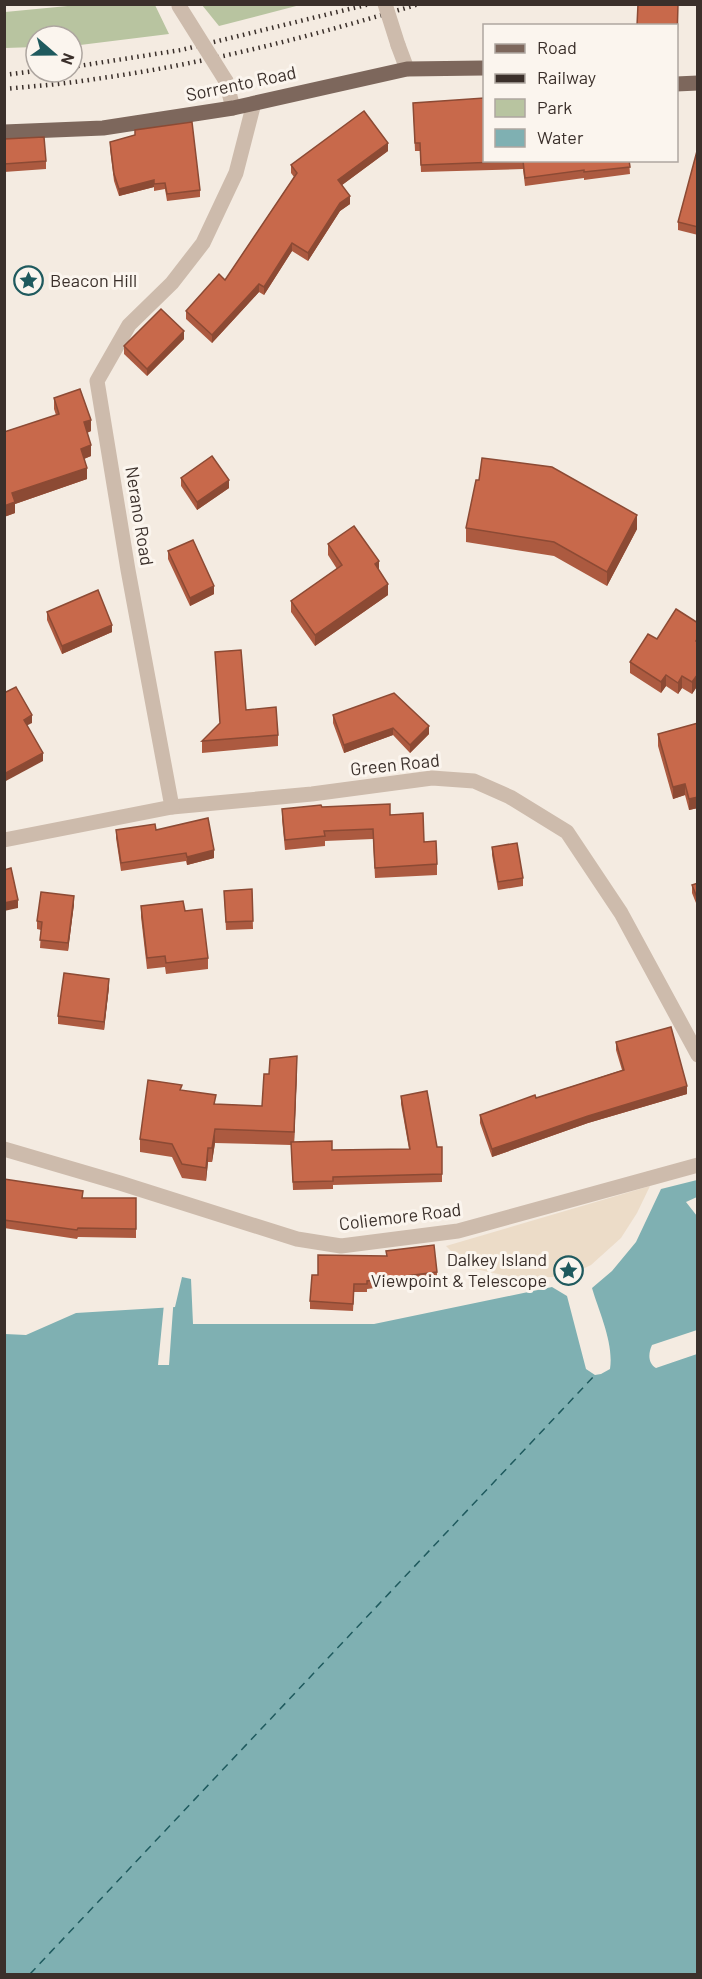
<svg xmlns="http://www.w3.org/2000/svg" width="702" height="1979" font-family="Barlow,sans-serif">
<style>
.green{fill:#b8c4a0}
.plaza{fill:#ecdcc8}
.water{fill:#7fb0b2}
.pier{fill:#f4ebe1}
.lines{fill:none;stroke-linecap:round;stroke-linejoin:round}
.ferry{stroke:#1f5a5e;stroke-width:1.5;stroke-dasharray:8 6;stroke-linecap:butt}
.minor{stroke:#cdbbac;stroke-width:15}
.major{stroke:#7d675c;stroke-width:15}
.rail{stroke:#3b302b;stroke-width:4.5;stroke-dasharray:1.5 4.5;stroke-linecap:butt}
.minor-bridge{stroke:#cdbbac;stroke-width:15}
.wall{fill:#ac5a40}
.shaded-wall{fill:#8c4a34}
.building{fill:#c8694b;stroke:#8c4a34;stroke-width:1.5}
.labels{text-anchor:middle;stroke-width:6;stroke-linejoin:round;paint-order:stroke}
.street-label{font-size:18px;fill:#3b302b;stroke:#fbf5ee}
.poi-label{font-size:18px;fill:#3b302b;stroke:#fbf5ee;text-anchor:start}
</style>
<rect width="100%" height="100%" fill="#f4ebe1"/>
<g class="green">
<polygon points="78,5 155,5 169,34 72,46 72,36 36,36 36,47 5,48 5,12"/>
<polygon points="202,5 300,5 219,26"/>
</g>
<polygon class="plaza" points="650,1186 637,1213 621,1238 591,1265 572,1274 552,1277 511,1277 467,1267 446,1246"/>
<path class="water" d="M697 1180V1197L686 1202 697 1216V1330L652 1345C648 1354 648 1363 656 1368L697 1354V1974H5V1334L26 1335 76 1313 175 1307 182 1277 191 1279 193 1324H374L552 1287 567 1296 586 1369 595 1375 601 1374 610 1369C614 1343 599 1312 592 1288L612 1271 636 1242 661 1189Z"/>
<polygon class="pier" points="174,1295 169,1365 158,1365 164,1304 172,1304"/>
<g class="lines">
<polyline class="ferry" points="30,1974 595,1375"/>
<g class="minor">
<polyline points="398,45 407,69"/>
<polyline points="226,81 233,108"/>
<polyline points="172,807 312,794 432,778 474,781 510,797 567,832 621,913 698,1055"/>
<polyline points="4,840 172,807 128,570 97,381 129,325 172,283 203,243 236,173 254,103"/>
<polyline points="4,1149 120,1183 297,1239 341,1246 458,1231 698,1165"/>
</g>
<g class="major">
<polyline points="676,84 698,83"/>
<polyline points="4,132 103,128 233,108 407,69 484,68"/>
</g>
<g class="rail">
<polyline points="72,67 181,50 370,4"/>
<polyline points="4,75 36,71"/>
<path d="M4 89C35 86 65 84 95 79 205 64 313 36 419 4"/>
</g>
<g class="minor-bridge">
<polyline points="385,4 398,45"/>
<polyline points="179,6 226,81"/>
</g>
</g>
<g class="wall">
<polygon points="413,103 484,160 629,160 630,174 584,180 584,178 525,186 523,169 421,172 420,151 415,151"/>
<polygon points="135,130 200,190 200,197 167,201 165,189 154,191 154,187 119,196 114,181 110,149 110,142 135,135"/>
<polygon points="4,139 46,161 46,169 4,172"/>
<polygon points="388,151 342,185 350,204 340,211 308,261 292,251 264,295 259,292 212,343 186,319 186,311 225,280 294,177 291,173 291,165"/>
<polygon points="698,152 698,235 678,230 678,222"/>
<polygon points="184,339 147,376 124,354 124,346"/>
<polygon points="54,398 91,431 87,433 91,456 84,459 87,479 15,504 15,513 4,517 4,432 56,415 54,409"/>
<polygon points="181,478 229,488 197,510 181,486"/>
<polygon points="466,528 637,529 607,586 554,556 466,542"/>
<polygon points="328,544 388,595 315,646 291,612 291,601 337,569 328,555"/>
<polygon points="168,551 214,594 190,606 168,559"/>
<polygon points="47,612 112,632 62,654 47,620"/>
<polygon points="698,623 698,685 692,694 682,688 678,694 666,686 661,693 630,673 630,662 657,639"/>
<polygon points="215,652 246,710 278,735 278,746 202,753 202,741 220,723"/>
<polygon points="333,715 429,734 410,753 393,735 344,753 333,723"/>
<polygon points="698,723 698,808 689,810 685,795 673,799 658,746 658,734"/>
<polygon points="322,807 390,815 424,842 437,864 437,875 375,878 373,839 325,841 325,846 285,850 282,819 282,809"/>
<polygon points="116,830 156,830 214,858 187,865 186,861 121,871 116,838"/>
<polygon points="492,847 523,878 523,886 498,890 492,855"/>
<polygon points="698,883 698,908 692,893 692,885"/>
<polygon points="252,889 253,929 226,930 224,891"/>
<polygon points="74,904 68,951 40,948 41,930 37,929 37,921"/>
<polygon points="141,906 185,911 208,958 208,969 166,974 165,967 147,969 141,917"/>
<polygon points="109,987 104,1030 58,1024 58,1016"/>
<polygon points="616,1042 687,1094 588,1123 492,1157 480,1123 480,1115 536,1098 622,1070 616,1050"/>
<polygon points="297,1070 294,1142 332,1150 409,1149 401,1104 401,1096 437,1147 442,1147 442,1182 333,1185 333,1189 293,1190 291,1145 215,1143 212,1162 208,1162 206,1181 182,1178 172,1157 140,1152 140,1139 182,1091 216,1104 262,1106 269,1074"/>
<polygon points="4,1179 83,1198 136,1198 136,1238 78,1237 77,1239 4,1228"/>
<polygon points="386,1251 437,1272 437,1280 367,1289 367,1292 354,1292 353,1311 310,1309 310,1301 318,1275 386,1256"/>
</g>
<g class="shaded-wall">
<polygon points="388,143 388,151 338,188 338,180"/>
<polygon points="154,180 154,187 119,196 119,189"/>
<polygon points="350,196 350,204 340,211 308,261 308,253 340,203"/>
<polygon points="292,243 292,251 264,295 264,287"/>
<polygon points="259,284 259,292 212,343 212,335"/>
<polygon points="184,331 184,339 147,376 147,369"/>
<polygon points="91,420 91,431 84,434 84,422"/>
<polygon points="91,445 91,456 81,460 81,449"/>
<polygon points="87,468 87,479 15,504 15,513 4,517 4,506 12,493"/>
<polygon points="229,480 229,488 197,510 197,502"/>
<polygon points="637,515 637,529 607,586 607,572"/>
<polygon points="379,561 379,572 375,564"/>
<polygon points="388,584 388,595 315,646 315,635"/>
<polygon points="214,586 214,594 190,606 190,598"/>
<polygon points="112,625 112,632 62,654 62,646"/>
<polygon points="698,674 698,685 692,694 692,682"/>
<polygon points="666,675 666,686 661,693 661,682"/>
<polygon points="682,676 682,688 678,694 678,683"/>
<polygon points="32,715 32,723 24,727 24,720"/>
<polygon points="429,726 429,734 410,753 410,745"/>
<polygon points="393,728 393,735 344,753 344,745"/>
<polygon points="43,753 43,761 4,782 4,774"/>
<polygon points="685,784 685,795 673,799 673,787"/>
<polygon points="698,797 698,808 689,810 689,799"/>
<polygon points="214,850 214,858 187,865 187,857"/>
<polygon points="74,896 74,904 68,951 68,943"/>
<polygon points="18,900 18,908 4,911 4,903"/>
<polygon points="109,979 109,987 104,1030 104,1022"/>
<polygon points="297,1056 297,1070 294,1146 294,1132"/>
<polygon points="687,1086 687,1094 588,1123 492,1157 492,1149 588,1116"/>
<polygon points="215,1129 215,1143 212,1162 212,1148"/>
<polygon points="208,1148 208,1162 206,1181 206,1168"/>
</g>
<g class="building">
<polygon points="638,4 678,4 677,41 676,26 637,26"/>
<polygon points="484,98 484,160 629,160 630,167 584,172 584,170 525,178 523,161 421,165 420,143 415,143 413,103"/>
<polygon points="364,111 388,143 338,180 350,196 340,203 308,253 292,243 264,287 259,284 212,335 186,311 219,274 225,280 297,173 291,165"/>
<polygon points="192,122 200,190 167,194 165,183 154,184 154,180 119,189 114,174 110,142 135,135 135,130"/>
<polygon points="44,137 46,161 4,164 4,139"/>
<polygon points="697,151 698,152 698,227 678,222"/>
<polygon points="161,309 184,331 147,369 124,346"/>
<polygon points="80,389 91,420 84,422 91,445 81,449 87,468 12,493 15,502 4,506 4,432 59,414 54,398"/>
<polygon points="212,456 229,480 197,502 181,478"/>
<polygon points="482,458 552,467 637,515 607,572 554,542 466,528 476,480 479,480"/>
<polygon points="354,526 379,561 375,564 388,584 315,635 291,601 342,565 328,544"/>
<polygon points="193,540 214,586 190,598 168,551"/>
<polygon points="98,590 112,625 62,646 47,612"/>
<polygon points="676,609 698,623 698,638 696,641 698,642 698,674 692,682 682,676 678,683 666,675 661,682 630,662 648,634 657,639"/>
<polygon points="241,650 246,710 276,707 278,735 202,741 220,723 215,652"/>
<polygon points="16,687 32,715 24,720 43,753 4,774 4,693"/>
<polygon points="394,693 429,726 410,745 393,728 344,745 333,715"/>
<polygon points="698,723 698,797 689,799 685,784 673,787 658,734"/>
<polygon points="390,804 390,815 423,813 424,842 436,841 437,864 375,868 373,829 324,831 325,836 285,840 282,809 321,805 322,807"/>
<polygon points="208,818 214,850 187,857 186,853 121,863 116,830 155,824 156,830"/>
<polygon points="517,843 523,878 498,882 492,847"/>
<polygon points="11,868 18,900 4,903 4,870"/>
<polygon points="698,883 698,900 692,885"/>
<polygon points="252,889 253,921 226,922 224,891"/>
<polygon points="41,892 74,896 68,943 40,940 42,922 37,921"/>
<polygon points="183,901 185,911 202,909 208,958 166,963 165,956 147,958 141,906"/>
<polygon points="64,973 109,979 104,1022 58,1016"/>
<polygon points="671,1027 687,1086 588,1116 492,1149 480,1115 535,1095 536,1098 624,1070 616,1042"/>
<polygon points="297,1056 294,1132 215,1129 212,1148 208,1148 206,1168 182,1164 172,1144 140,1139 148,1080 182,1085 180,1090 216,1095 214,1104 262,1106 264,1074 269,1074 270,1059"/>
<polygon points="427,1091 437,1147 442,1147 442,1174 333,1177 333,1181 293,1182 291,1142 332,1141 332,1150 410,1149 401,1096"/>
<polygon points="4,1179 83,1191 82,1198 136,1198 136,1229 78,1228 77,1230 4,1220"/>
<polygon points="434,1245 437,1272 367,1281 367,1284 354,1284 353,1304 310,1301 312,1275 318,1275 318,1255 387,1256 386,1251"/>
</g>
<defs>
<symbol id="sight-ring" viewBox="-11 -11 22 22"><circle r="9.5" fill="#fbf5ee" stroke="#1f5a5e" stroke-width="1.5"/><path d="M0-6L1.8-2.2L6-1.7L2.9 1.2L3.7 5.4L0 3.3L-3.7 5.4L-2.9 1.2L-6-1.7L-1.8-2.2Z" fill="#1f5a5e"/></symbol>
</defs>
<g fill-rule="evenodd">
<use href="#sight-ring" x="12" y="264" width="33" height="33"/>
<use href="#sight-ring" x="552" y="1254" width="33" height="33"/>
</g>
<g class="labels">
<g class="street-label">
<text transform="translate(241 84) rotate(-12)" y="6">Sorrento Road</text>
<text transform="translate(139 516) rotate(81)" y="6">Nerano Road</text>
<text transform="translate(395 765) rotate(-6)" y="6">Green Road</text>
<text transform="translate(400 1217) rotate(-7)" y="6">Coliemore Road</text>
</g>
<g class="poi-label">
<text x="50" y="287">Beacon Hill</text>
<text x="547" y="1266" text-anchor="end">Dalkey Island<tspan x="547" dy="21">Viewpoint &amp; Telescope</tspan></text>
</g>
</g>
<rect width="702" height="1979" fill="none" stroke="#3b302b" stroke-width="12"/>
<rect x="483" y="24" width="195" height="138" fill="#fbf5ee" stroke="#aea6a0" stroke-width="1.5"/>
<rect x="495" y="44" width="30" height="9" fill="#7d675c" stroke="#aea6a0" stroke-width="1.5"/>
<text x="537" y="54" font-size="18" fill="#3b302b">Road</text>
<rect x="495" y="74" width="30" height="9" fill="#3b302b" stroke="#aea6a0" stroke-width="1.5"/>
<text x="537" y="84" font-size="18" fill="#3b302b">Railway</text>
<rect x="495" y="99" width="30" height="18" fill="#b8c4a0" stroke="#aea6a0" stroke-width="1.5"/>
<text x="537" y="114" font-size="18" fill="#3b302b">Park</text>
<rect x="495" y="129" width="30" height="18" fill="#7fb0b2" stroke="#aea6a0" stroke-width="1.5"/>
<text x="537" y="144" font-size="18" fill="#3b302b">Water</text>
<g transform="translate(54 54) rotate(110)"><circle r="28" fill="#fbf5ee" stroke="#aea6a0" stroke-width="1.5"/>
<path d="M0-4.5L10 22L0 15L-10 22Z" fill="#1f5a5e"/>
<text y="-9" font-size="16" font-weight="bold" text-anchor="middle" fill="#3b302b">N</text>
</g>
</svg>
